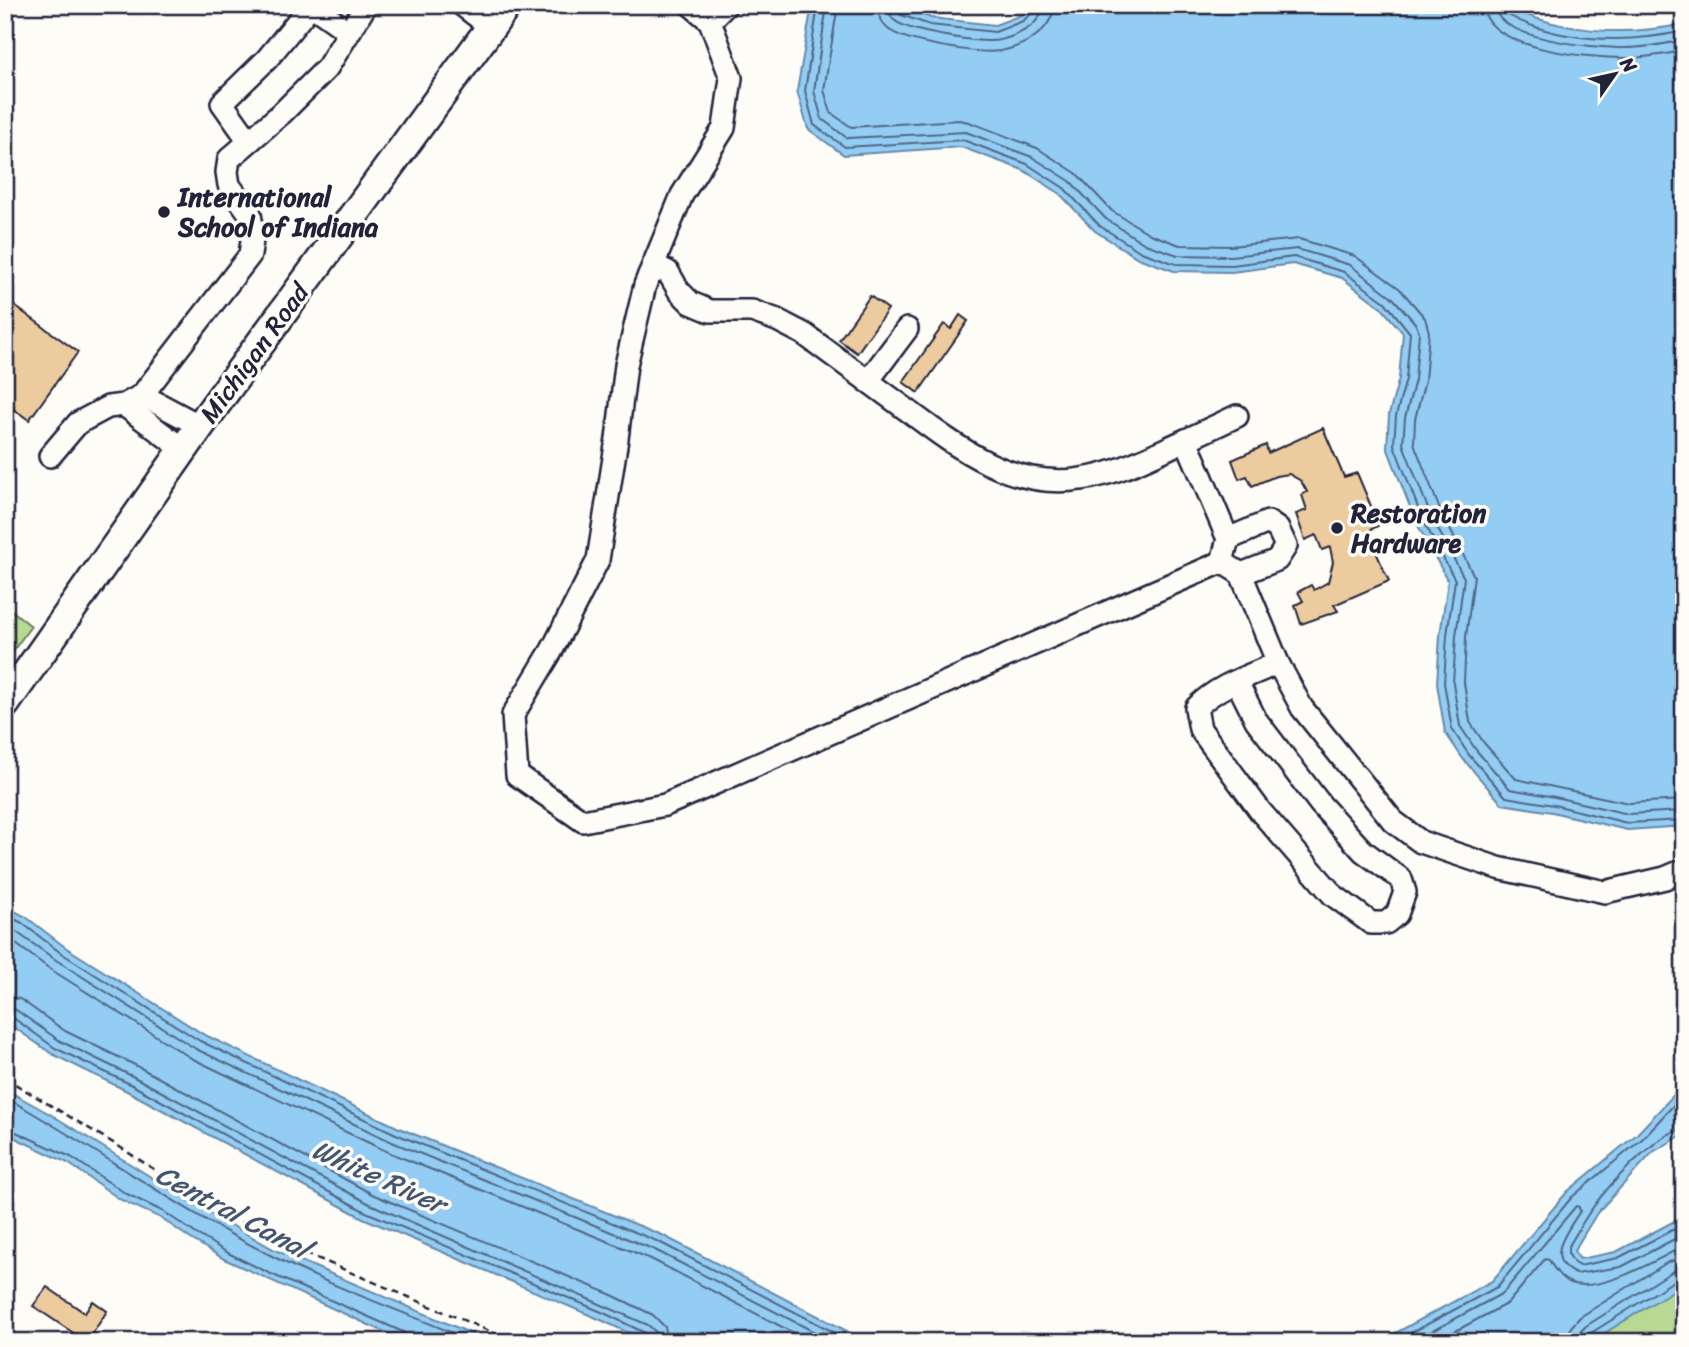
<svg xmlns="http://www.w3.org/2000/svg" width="1689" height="1347" font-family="Sriracha,sans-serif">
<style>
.green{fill:#b7d993;stroke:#6c7e67;stroke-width:2}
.water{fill:#94cdf3;stroke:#6689a9;stroke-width:2}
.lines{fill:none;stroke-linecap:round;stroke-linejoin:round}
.shore{stroke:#506685;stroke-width:2}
.building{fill:#eccc9e;stroke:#22223b;stroke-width:2}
.minor-casing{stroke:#22223b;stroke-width:26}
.major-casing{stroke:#22223b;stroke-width:33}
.path{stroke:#22223b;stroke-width:2.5;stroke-dasharray:7 5;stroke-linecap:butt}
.minor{stroke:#fdfcf7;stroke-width:21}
.major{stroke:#fdfcf7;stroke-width:28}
.poi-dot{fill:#22223b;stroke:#fdfcf7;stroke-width:2.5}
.labels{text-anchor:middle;stroke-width:7;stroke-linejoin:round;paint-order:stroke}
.poi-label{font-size:26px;font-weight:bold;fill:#22223b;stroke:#fdfcf7;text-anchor:start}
.street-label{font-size:26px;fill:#22223b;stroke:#fdfcf7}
.water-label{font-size:28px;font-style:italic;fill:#445572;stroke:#fdfcf7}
</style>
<rect width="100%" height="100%" fill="#fdfcf7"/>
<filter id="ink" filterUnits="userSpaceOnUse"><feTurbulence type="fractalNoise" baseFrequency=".0143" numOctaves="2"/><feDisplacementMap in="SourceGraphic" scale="14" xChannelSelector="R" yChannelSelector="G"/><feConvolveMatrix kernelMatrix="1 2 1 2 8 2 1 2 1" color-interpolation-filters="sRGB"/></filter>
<g filter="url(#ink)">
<g class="green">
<polygon points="5,605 31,626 5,662"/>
<polygon points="1684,1281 1684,1342 1588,1342"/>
</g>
<g class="water">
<path d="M812 5H896L931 18 995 25 1019 16 1030 5H1504C1560 33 1623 37 1684 24V826L1627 830 1552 812 1502 804 1463 759 1445 732 1437 684 1440 635 1448 581 1415 520 1387 447 1389 415 1399 378 1403 333 1381 307 1342 278 1293 264 1232 272 1174 271 1138 258 1095 231 1059 193 1023 170 961 147 844 155 808 129 797 91Z"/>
<polygon points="5,906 26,917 65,947 203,1034 399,1128 662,1235 868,1342 648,1342 601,1320 363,1218 127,1091 52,1054 5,1021"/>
<polygon points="1684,1084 1684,1134 1653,1152 1597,1213 1574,1251 1580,1259 1616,1252 1684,1216 1684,1284 1590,1342 1379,1342 1492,1281 1567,1192 1637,1134"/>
<polygon points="5,1089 55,1117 194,1204 275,1250 491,1342 408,1342 369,1325 224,1259 191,1239 161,1218 121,1200 68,1163 5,1133"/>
</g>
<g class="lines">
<g class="shore">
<polyline points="818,5 805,91 814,125 845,147 963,140 1027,164 1064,188 1100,226 1141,252 1176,264 1232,265 1294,257 1344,272 1385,302 1410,333 1406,379 1396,416 1394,445 1422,518 1455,580 1447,635 1444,683 1452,729 1469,755 1506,797 1554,805 1627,823 1684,820"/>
<polyline points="827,5 814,91 822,119 847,138 966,132 1032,157 1070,181 1106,219 1145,244 1178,255 1231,256 1297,249 1350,265 1392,297 1415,323 1419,332 1415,380 1405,418 1403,444 1430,514 1464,578 1456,636 1453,683 1460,726 1476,750 1510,789 1555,797 1628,814 1684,811"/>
<polyline points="838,5 824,90 831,113 851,127 959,120 969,122 1037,148 1076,173 1112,211 1150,234 1180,245 1231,246 1299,239 1355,256 1400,289 1425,318 1429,332 1425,381 1415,419 1414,443 1440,510 1474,576 1466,637 1464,682 1470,722 1484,743 1516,779 1629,803 1684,800"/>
<path d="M878 5C878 15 881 23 888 29 906 43 978 54 1000 51 1023 47 1053 31 1054 5"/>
<path d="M888 5C889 11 889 16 894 20 907 32 983 44 1000 40 1017 36 1042 25 1043 5"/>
<polyline points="897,5 901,15 930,25 995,32 1023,21 1033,12 1034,5"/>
<path d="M1483 5C1485 50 1590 58 1625 58 1644 58 1665 54 1684 51"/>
<path d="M1494 5C1496 40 1597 48 1625 48 1644 48 1665 44 1684 40"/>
<path d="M1503 5 1506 14C1558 43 1626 44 1684 31"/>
<polyline points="5,914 22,923 61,953 200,1041 396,1134 659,1242 853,1342"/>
<polyline points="5,924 56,960 196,1049 392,1142 655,1250 834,1342"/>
<polyline points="5,936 50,969 191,1058 388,1152 651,1259 811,1342"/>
<polyline points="5,996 20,999 65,1031 139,1067 374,1195 612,1295 653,1315 665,1327 668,1342"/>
<polyline points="5,1007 16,1010 60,1041 134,1077 370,1204 648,1325 656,1332 658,1342"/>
<polyline points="5,1016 12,1017 55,1048 130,1084 366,1212 604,1313 645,1333 649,1342"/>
<path d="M5 1097C96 1148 180 1210 272 1256 337 1289 407 1313 474 1342"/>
<polyline points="5,1127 71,1157 125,1193 164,1212 195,1233 228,1253 271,1274 403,1332 407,1336 408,1342"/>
<path d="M1684 1129C1658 1131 1606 1188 1591 1210 1583 1221 1576 1235 1568 1247V1253L1574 1263 1579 1266 1618 1258 1684 1224"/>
<polyline points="1394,1342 1497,1287 1572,1197 1642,1139 1684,1094"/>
<path d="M1412 1342 1503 1293 1576 1206 1579 1207 1580 1211C1568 1231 1542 1259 1576 1274L1621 1267 1684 1234"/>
<path d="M1435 1342 1508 1303 1545 1259 1549 1260C1554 1269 1561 1280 1571 1283 1600 1294 1658 1259 1684 1246"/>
<polyline points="1568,1342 1571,1327 1580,1317 1668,1262 1684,1259"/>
<polyline points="1578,1342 1580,1332 1586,1326 1673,1271 1684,1269"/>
<polyline points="1587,1342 1591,1333 1677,1279 1684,1278"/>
</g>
</g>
<g class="building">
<polygon points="870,296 888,309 857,353 839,340"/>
<polygon points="5,299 78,352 29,420 5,403"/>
<polygon points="960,315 968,321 918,393 903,382 944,324 951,329"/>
<polygon points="1323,428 1344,477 1357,473 1379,525 1367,532 1389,581 1334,605 1338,611 1301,624 1295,605 1303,601 1298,592 1311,585 1314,590 1328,582 1333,562 1330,547 1322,550 1316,535 1305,540 1296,514 1307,510 1302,495 1307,492 1301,481 1289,474 1276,476 1252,486 1247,476 1239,479 1232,460 1266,445 1268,453"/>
<polygon points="47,1287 85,1313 93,1301 107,1311 87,1342 33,1306"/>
</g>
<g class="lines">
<defs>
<g id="minor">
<polyline points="311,5 349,32"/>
<polyline points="462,5 492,28"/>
<polyline points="691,5 710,21 731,78 724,128 682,195 645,285 626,365 617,439 598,560 552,650 513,715 517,775 583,821 665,805 1222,562 1241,574 1278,663 1302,708 1393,821 1421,842 1498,868 1605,892 1665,878 1684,870"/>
<polyline points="710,21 726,5"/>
<polyline points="249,141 222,103 267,59 311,5"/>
<path d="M649 275 662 269 668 272 679 291 691 303 710 311H752L777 320 804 334C834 356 864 378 895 401 949 441 1008 491 1081 479 1118 474 1152 455 1186 440L1228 539 1222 562"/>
<polyline points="868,381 907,329"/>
<polyline points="124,405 184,450"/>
<polyline points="200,426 142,395 250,255 253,233 250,214 229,185 227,172 229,159 282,113 327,68 366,5"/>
<polyline points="1186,440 1237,416"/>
<polyline points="50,456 78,423 108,407 124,405 142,395"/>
<polyline points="1228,539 1268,522 1278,529 1286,546 1277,560 1241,574"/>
<path d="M1237 682 1256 720 1321 805 1363 851 1401 879 1405 892 1397 914 1386 923H1371L1333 895 1261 812 1200 729 1196 708C1216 686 1251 675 1278 663"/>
</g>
<polyline id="major" points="5,704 200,426 507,5"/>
</defs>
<use href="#minor" class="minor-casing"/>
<use href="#major" class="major-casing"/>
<polyline class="path" points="5,1078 115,1144 217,1210 305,1253 515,1342"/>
<use href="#minor" class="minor"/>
<use href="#major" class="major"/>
</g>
</g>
<g class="poi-dot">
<circle cx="164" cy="212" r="7"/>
<circle cx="1337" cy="528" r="7"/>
</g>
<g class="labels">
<g class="poi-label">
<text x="178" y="206">International<tspan x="178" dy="30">School of Indiana</tspan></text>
<text x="1351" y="522">Restoration<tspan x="1351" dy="30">Hardware</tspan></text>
</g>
<g class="street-label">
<text transform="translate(254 353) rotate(-54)" y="9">Michigan Road</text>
</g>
<g class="water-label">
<text transform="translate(379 1176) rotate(24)" y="10">White River</text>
<text transform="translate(233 1211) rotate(28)" y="10">Central Canal</text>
</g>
</g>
<rect width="1689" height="1347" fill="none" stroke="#fdfcf7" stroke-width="28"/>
<rect x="14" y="14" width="1661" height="1319" fill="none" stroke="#22223b" stroke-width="2.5" filter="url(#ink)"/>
<g transform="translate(1615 74) rotate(56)" stroke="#fdfcf7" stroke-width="5" paint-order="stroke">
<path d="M0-5L12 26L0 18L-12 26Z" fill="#22223b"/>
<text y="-10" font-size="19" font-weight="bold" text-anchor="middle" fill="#22223b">N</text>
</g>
</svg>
